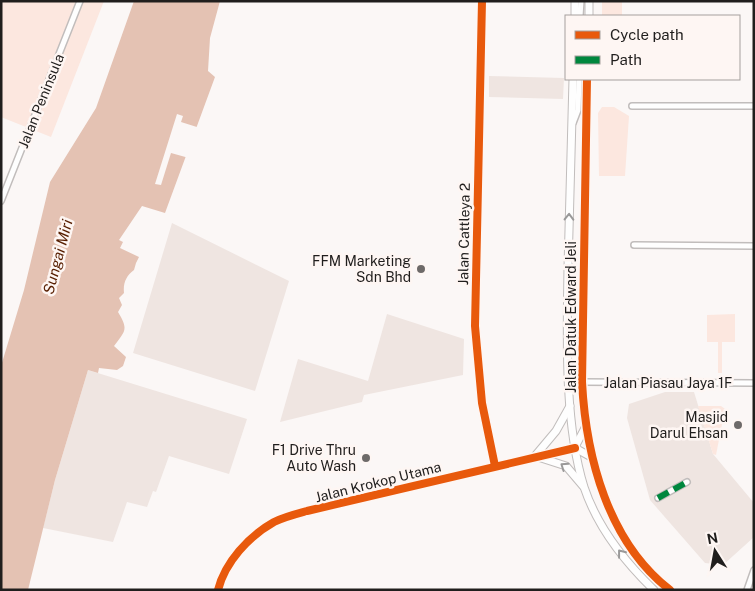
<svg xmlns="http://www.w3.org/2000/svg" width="755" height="591" font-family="'Public Sans',sans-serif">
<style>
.built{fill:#efe5e1}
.green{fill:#fce7df}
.water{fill:#e4c2b3}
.pier{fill:#fbf7f6}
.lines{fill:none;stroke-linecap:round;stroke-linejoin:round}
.street-casing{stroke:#c1bdbc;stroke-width:8}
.secondary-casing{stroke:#c1bdbc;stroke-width:9}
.street{stroke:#fefefe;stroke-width:5}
.secondary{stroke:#fefefe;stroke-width:7}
.quiet{stroke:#00873e;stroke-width:6;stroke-dasharray:12 6;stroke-linecap:butt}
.cycleway-casing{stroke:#fef6f3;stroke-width:11}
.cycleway{stroke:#e8590c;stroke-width:8}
.oneway{stroke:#9a9999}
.poi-dot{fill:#6d6a69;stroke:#fef6f3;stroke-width:2}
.labels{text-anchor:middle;stroke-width:5;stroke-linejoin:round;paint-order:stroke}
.street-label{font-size:14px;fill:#201e1d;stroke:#fef6f3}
.poi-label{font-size:14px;fill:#201e1d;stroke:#fef6f3;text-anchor:end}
.water-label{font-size:15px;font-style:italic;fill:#571e00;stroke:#fef6f3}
</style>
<rect width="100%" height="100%" fill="#fbf7f6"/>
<g class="built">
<polygon points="489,76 564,78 563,99 489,97"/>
<polygon points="172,223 289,281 255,391 133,353"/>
<polygon points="387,314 464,339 463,375 364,395 362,402 280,422 298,359 368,381"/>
<polygon points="88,370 247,419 229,474 169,456 156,492 153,491 147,507 127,502 113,542 43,528 55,480"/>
<polygon points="665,392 694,392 713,454 754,503 754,537 723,565 705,563 650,500 627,418 629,404"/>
</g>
<g class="green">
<polygon points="1,1 104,1 51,137 1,117"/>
<rect x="602" y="1" width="20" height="15"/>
<polygon points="602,107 614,107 629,116 625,176 599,176 598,113"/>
<polygon points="735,314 735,342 722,342 722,373 718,373 718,342 707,342 707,315"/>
<polygon points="698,406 721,406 725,409 716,455 713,454"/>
</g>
<path class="water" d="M134 1H220L210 38 208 71 215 77 165 213 142 206 119 240 123 242 120 248 139 257 136 263 134 270C126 276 123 283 124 293L119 298 122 305 118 312C129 330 125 331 114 346L126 357 123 366 117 370 99 368 98 373 88 370 55 480 28 590H1V366L24 290 50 182 96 108Z"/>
<polygon class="pier" points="177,114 183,116 181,122 200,128 189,158 171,153 161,185 155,184"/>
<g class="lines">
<defs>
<g id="street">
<polyline points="482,1 475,326 482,403 495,466"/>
<polyline points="580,16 581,1"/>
<polyline points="632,106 754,106"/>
<polyline points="573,123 578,110 579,79"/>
<polyline points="1,201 80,1"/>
<polyline points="634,245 754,246"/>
<polyline points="582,382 754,383"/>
<polyline points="658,498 687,482"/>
<polyline points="747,590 754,570"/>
</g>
<g id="secondary">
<polyline points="575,16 575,1"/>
<polyline points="589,16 589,1"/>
<path d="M573 79C571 142 570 205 568 268 567 336 564 423 584 487 597 526 625 562 654 590"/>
<path d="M587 79 582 382C586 457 608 542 670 590"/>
<polyline points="575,447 586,426"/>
<polyline points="575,448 593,458"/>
<polyline points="535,456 556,431 570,406"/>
<polyline points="538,457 566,466 583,486"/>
<path d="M218 590C225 562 249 536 274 522 284 517 296 514 307 511L575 448"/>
</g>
</defs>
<use href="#street" class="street-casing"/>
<use href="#secondary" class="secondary-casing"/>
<use href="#street" class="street"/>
<use href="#secondary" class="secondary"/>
<polyline class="quiet" points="658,498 687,482"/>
<defs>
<g id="cycleway">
<polyline points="482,1 475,326 482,403 495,466"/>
<path d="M587 79 582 382C586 457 608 542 670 590"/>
<path d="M218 590C225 562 249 536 274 522 284 517 296 514 307 511L575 448"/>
</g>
</defs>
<use href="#cycleway" class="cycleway-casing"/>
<use href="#cycleway" class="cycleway"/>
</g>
<defs><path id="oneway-chevron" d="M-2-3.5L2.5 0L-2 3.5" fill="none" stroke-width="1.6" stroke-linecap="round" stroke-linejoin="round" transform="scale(1.25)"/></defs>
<g class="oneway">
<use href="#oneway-chevron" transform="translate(569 217) rotate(-89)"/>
<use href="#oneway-chevron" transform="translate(564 466) rotate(-145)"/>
<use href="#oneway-chevron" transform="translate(621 553) rotate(-128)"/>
</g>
<g class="poi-dot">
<circle cx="421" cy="269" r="5"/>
<circle cx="738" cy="425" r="5"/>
<circle cx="366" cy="458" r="5"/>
</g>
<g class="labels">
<g class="street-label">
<text transform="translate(41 101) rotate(-68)" y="5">Jalan Peninsula</text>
<text transform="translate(464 234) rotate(-89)" y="5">Jalan Cattleya 2</text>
<text transform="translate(571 317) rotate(-90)" y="5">Jalan Datuk Edward Jeli</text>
<text x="668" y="388">Jalan Piasau Jaya 1F</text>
<text transform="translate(378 482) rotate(-14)" y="5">Jalan Krokop Utama</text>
</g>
<g class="poi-label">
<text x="411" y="266">FFM Marketing<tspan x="411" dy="16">Sdn Bhd</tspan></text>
<text x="728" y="422">Masjid<tspan x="728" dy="16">Darul Ehsan</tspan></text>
<text x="356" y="455">F1 Drive Thru<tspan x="356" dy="16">Auto Wash</tspan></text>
</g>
<g class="water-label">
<text transform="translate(58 257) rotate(-75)" y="5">Sungai Miri</text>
</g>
</g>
<rect width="755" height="591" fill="none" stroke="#201e1d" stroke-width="5"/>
<rect x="565" y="15" width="175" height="65" fill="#fef6f3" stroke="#a5a09d"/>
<rect x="575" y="31" width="25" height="8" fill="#e8590c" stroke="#a5a09d"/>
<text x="610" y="40" font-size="15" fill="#201e1d">Cycle path</text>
<rect x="575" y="56" width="25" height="8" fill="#00873e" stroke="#a5a09d"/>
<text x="610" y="65" font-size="15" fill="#201e1d">Path</text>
<g transform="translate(715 551) rotate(349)" stroke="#fef6f3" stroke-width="4" paint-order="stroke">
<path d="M0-4L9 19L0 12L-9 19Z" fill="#201e1d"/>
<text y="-8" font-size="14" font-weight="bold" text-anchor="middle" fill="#201e1d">N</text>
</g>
</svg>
